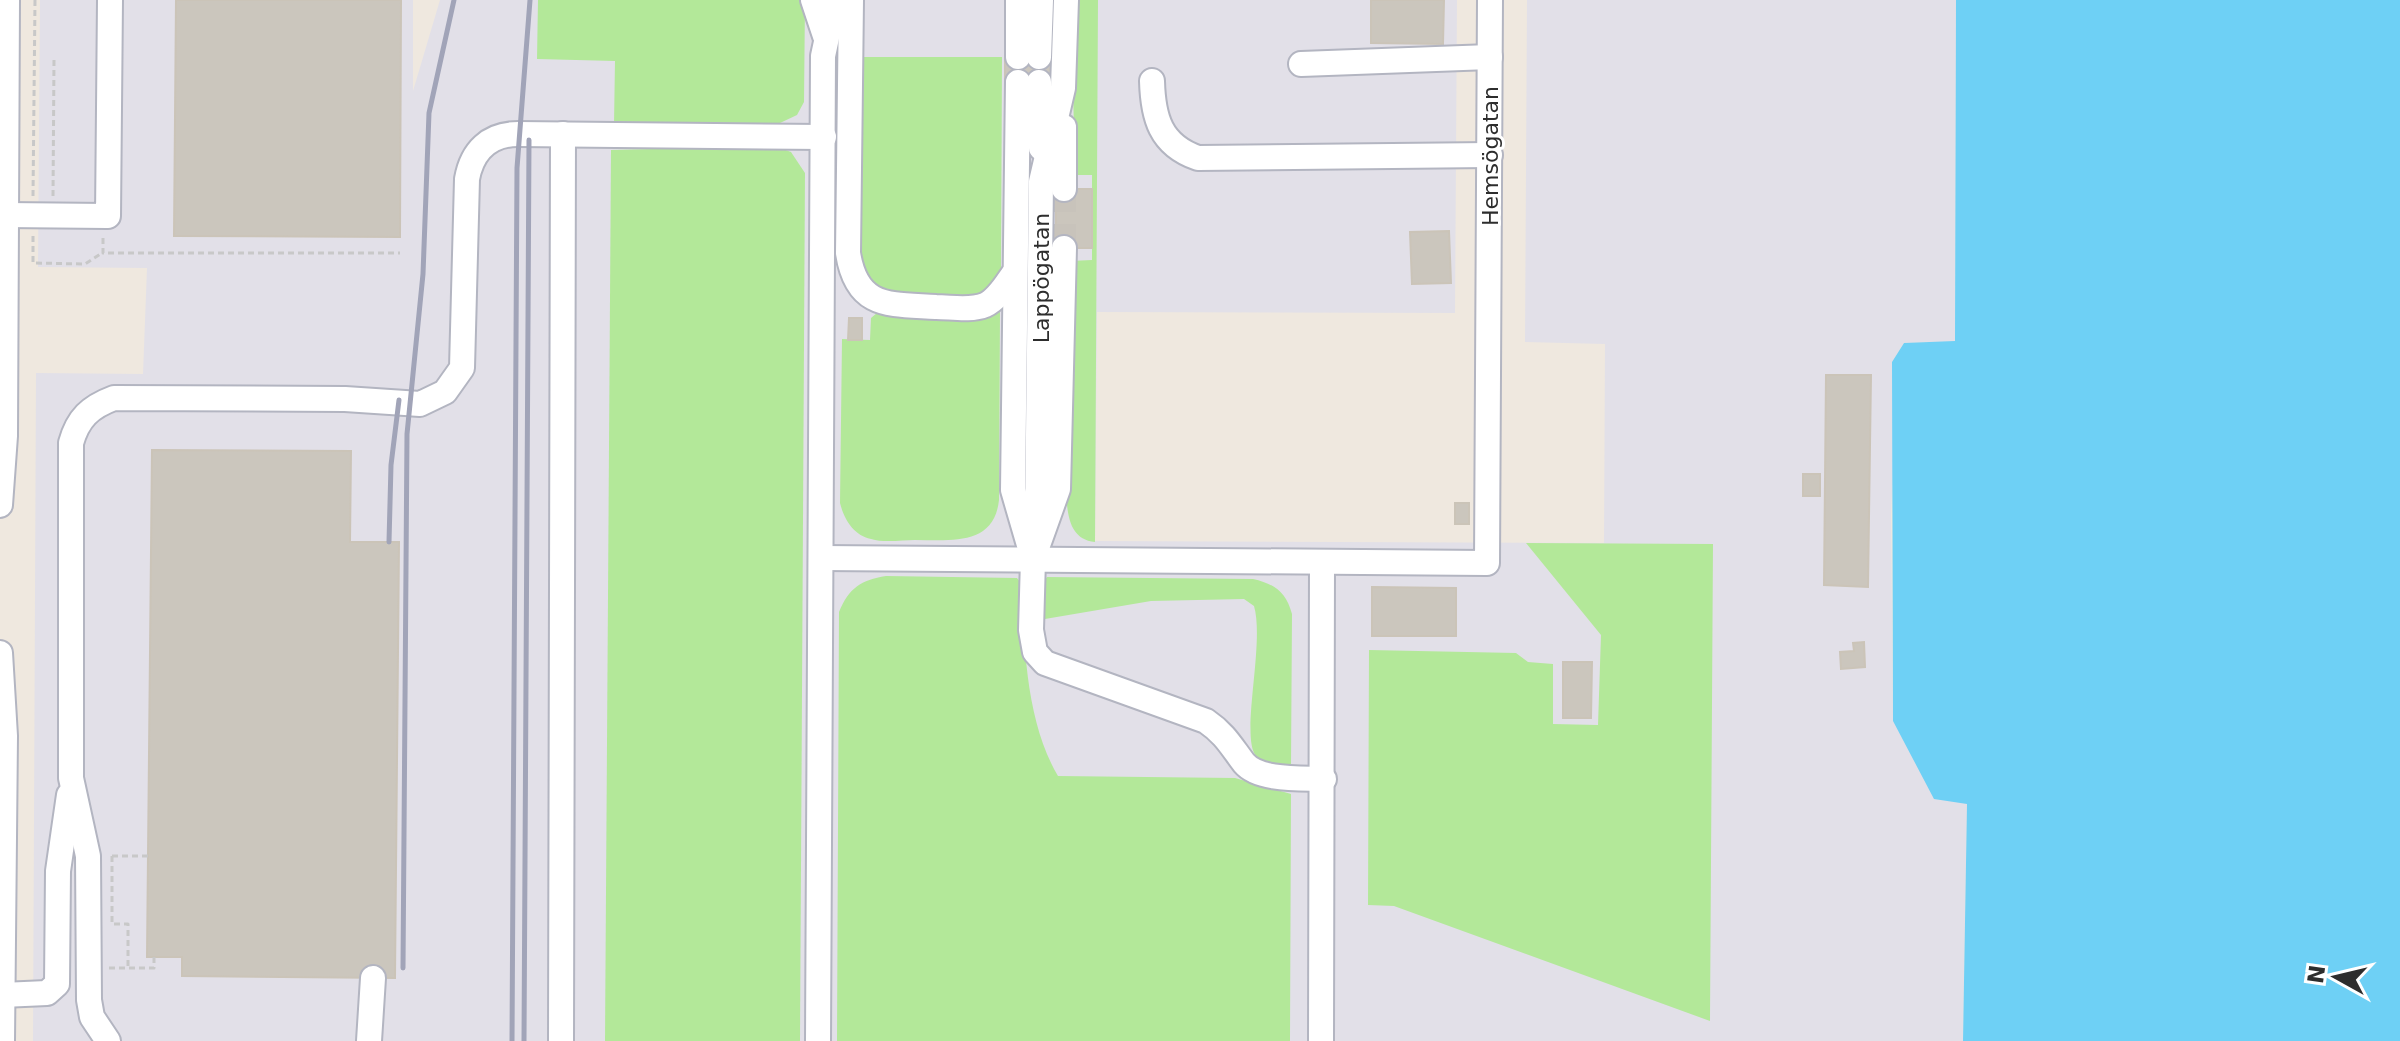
<svg xmlns="http://www.w3.org/2000/svg" width="2400" height="1041" font-family="'DejaVu Sans',sans-serif">
<style>
.industrial{fill:#e2e0e8}
.green{fill:#b3e899}
.water{fill:#6ed0f5}
.building{fill:#cbc6bd;stroke:#cbc4b8;stroke-width:2}
.lines{fill:none;stroke-linecap:round;stroke-linejoin:round}
.minor-tunnel{stroke:#c8c3bb;stroke-width:24;stroke-dasharray:24 12;stroke-linecap:butt}
.minor-casing{stroke:#b3b5c1;stroke-width:28}
.path{stroke:#c8c8c8;stroke-width:3;stroke-dasharray:6 4;stroke-linecap:butt}
.minor{stroke:#fff;stroke-width:24}
.rail{stroke:#a1a4b8;stroke-width:5}
.labels{text-anchor:middle;stroke-width:6;stroke-linejoin:round;paint-order:stroke}
.street-label{font-size:22px;fill:#2d2d2d;stroke:#fff}
</style>
<rect width="100%" height="100%" fill="#efe8df"/>
<polygon class="industrial" points="40,0 413,0 413,91 440,0 1457,0 1455,313 1097,312 1095,541 1604,543 1605,344 1525,342 1527,0 1956,0 1955,342 1904,343 1892,362 1895,425 1891,515 1893,721 1967,804 1963,1041 33,1041 36,373 143,374 147,268 38,267"/>
<g class="green">
<polygon points="538,0 805,0 804,102 797,115 780,123 614,124 615,61 537,59"/>
<path d="M1071 0H1098L1095 542C1074 540 1069 523 1067 505L1070 261 1092 260V175H1075Z"/>
<polygon points="855,57 1002,57 1001,272 985,291 971,298 881,295 857,262"/>
<polygon points="775,146 791,152 805,173 800,1041 605,1041 611,150"/>
<path d="M1000 312 999 500C994 546 952 540 915 540 902 540 884 543 871 539 853 535 844 519 840 503L842 339 870 340 871 318 877 313 980 318Z"/>
<polygon points="1526,543 1713,544 1710,1021 1394,906 1368,905 1369,650 1516,653 1528,662 1553,664 1553,724 1598,725 1601,635"/>
<path d="M886 576 1017 578 1023 586C1023 646 1027 724 1058 776L1235 778 1291 794 1290 1041H837L839 612C849 588 861 580 886 576Z"/>
<path d="M1047 577 1253 579C1275 584 1286 592 1292 614L1291 764C1280 764 1263 766 1256 756 1240 736 1265 644 1254 606L1244 599 1151 601 1039 620 1042 584Z"/>
</g>
<polygon class="water" points="1956,0 2400,0 2400,1041 1963,1041 1967,804 1934,799 1893,721 1892,362 1904,343 1955,341"/>
<g class="building">
<polygon points="176,0 401,0 400,237 174,236"/>
<polygon points="1371,0 1444,0 1443,44 1371,43"/>
<polygon points="1005,57 1053,57 1053,82 1005,81"/>
<rect x="1056" y="189" width="36" height="59"/>
<polygon points="1449,231 1451,283 1412,284 1410,232"/>
<polygon points="849,318 862,318 862,340 848,340"/>
<polygon points="1826,375 1871,375 1868,587 1824,585"/>
<polygon points="152,450 351,451 350,542 399,542 395,978 182,976 182,957 147,957"/>
<rect x="1803" y="474" width="17" height="22"/>
<rect x="1455" y="503" width="14" height="21"/>
<polygon points="1372,587 1456,588 1456,636 1372,636"/>
<polygon points="1864,642 1865,667 1841,669 1840,652 1854,651 1853,643"/>
<polygon points="1563,662 1592,662 1591,718 1563,718"/>
</g>
<g class="lines">
<polyline class="minor-tunnel" points="1064,248 1064,189"/>
<defs>
<g id="minor">
<polyline points="813,0 825,36"/>
<path d="M851 0 848 253C857 309 889 304 936 307 951 307 970 311 985 305 998 299 1006 284 1014 273"/>
<polyline points="1018,57 1018,0"/>
<polyline points="1039,57 1041,0"/>
<polyline points="1301,64 1490,57"/>
<path d="M1152 81C1153 117 1160 145 1198 158L1490 155"/>
<polyline points="1018,82 1013,490 1029,545"/>
<polyline points="1039,82 1041,148"/>
<polyline points="1064,127 1064,189"/>
<polyline points="5,215 108,216 110,0"/>
<path d="M1064 248 1058 489 1033 559 1031 630 1035 652 1045 663 1206 721C1225 734 1231 746 1244 763 1259 781 1302 778 1324 779"/>
<polyline points="0,505 5,436 7,0"/>
<polyline points="1037,521 1041,182 1063,88 1066,0"/>
<polyline points="821,558 1487,563 1490,0"/>
<polyline points="0,653 5,736 2,1041"/>
<polyline points="2,995 47,993 57,984 58,871 69,795"/>
<path d="M108 1041 92 1017 89 1000 88 856 71 778V443C78 418 90 407 114 398L345 399 420 404 445 392 462 368 467 179C472 151 489 134 518 134L824 137"/>
<polyline points="369,1041 373,978"/>
<polyline points="561,1041 563,134"/>
<polyline points="818,1041 823,56 835,0"/>
<polyline points="1321,1041 1322,563"/>
</g>
</defs>
<use href="#minor" class="minor-casing"/>
<g class="path">
<polyline points="33,196 35,0"/>
<polyline points="53,196 54,59"/>
<polyline points="33,236 33,263 85,264 102,253"/>
<polyline points="103,238 103,253 400,253"/>
<polyline points="112,856 112,924 128,924 128,969"/>
<polyline points="112,856 148,856"/>
<polyline points="109,968 154,968 154,957"/>
</g>
<use href="#minor" class="minor"/>
<g class="rail">
<polyline points="389,542 391,465 399,400"/>
<polyline points="403,968 407,434 423,274 429,113 454,0"/>
<polyline points="512,1041 517,168 530,0"/>
<polyline points="524,1041 529,140"/>
</g>
</g>
<g class="labels">
<g class="street-label">
<text transform="translate(1490 156) rotate(-90)" y="8">Hemsögatan</text>
<text transform="translate(1041 278) rotate(-90)" y="8">Lappögatan</text>
</g>
</g>
<g transform="translate(2336 977) rotate(278)" stroke="#ffffff" stroke-width="6" paint-order="stroke">
<path d="M0-6L14 30L0 20L-14 30Z" fill="#2d2d2d"/>
<text y="-12" font-size="22" font-weight="bold" text-anchor="middle" fill="#2d2d2d">N</text>
</g>
</svg>
